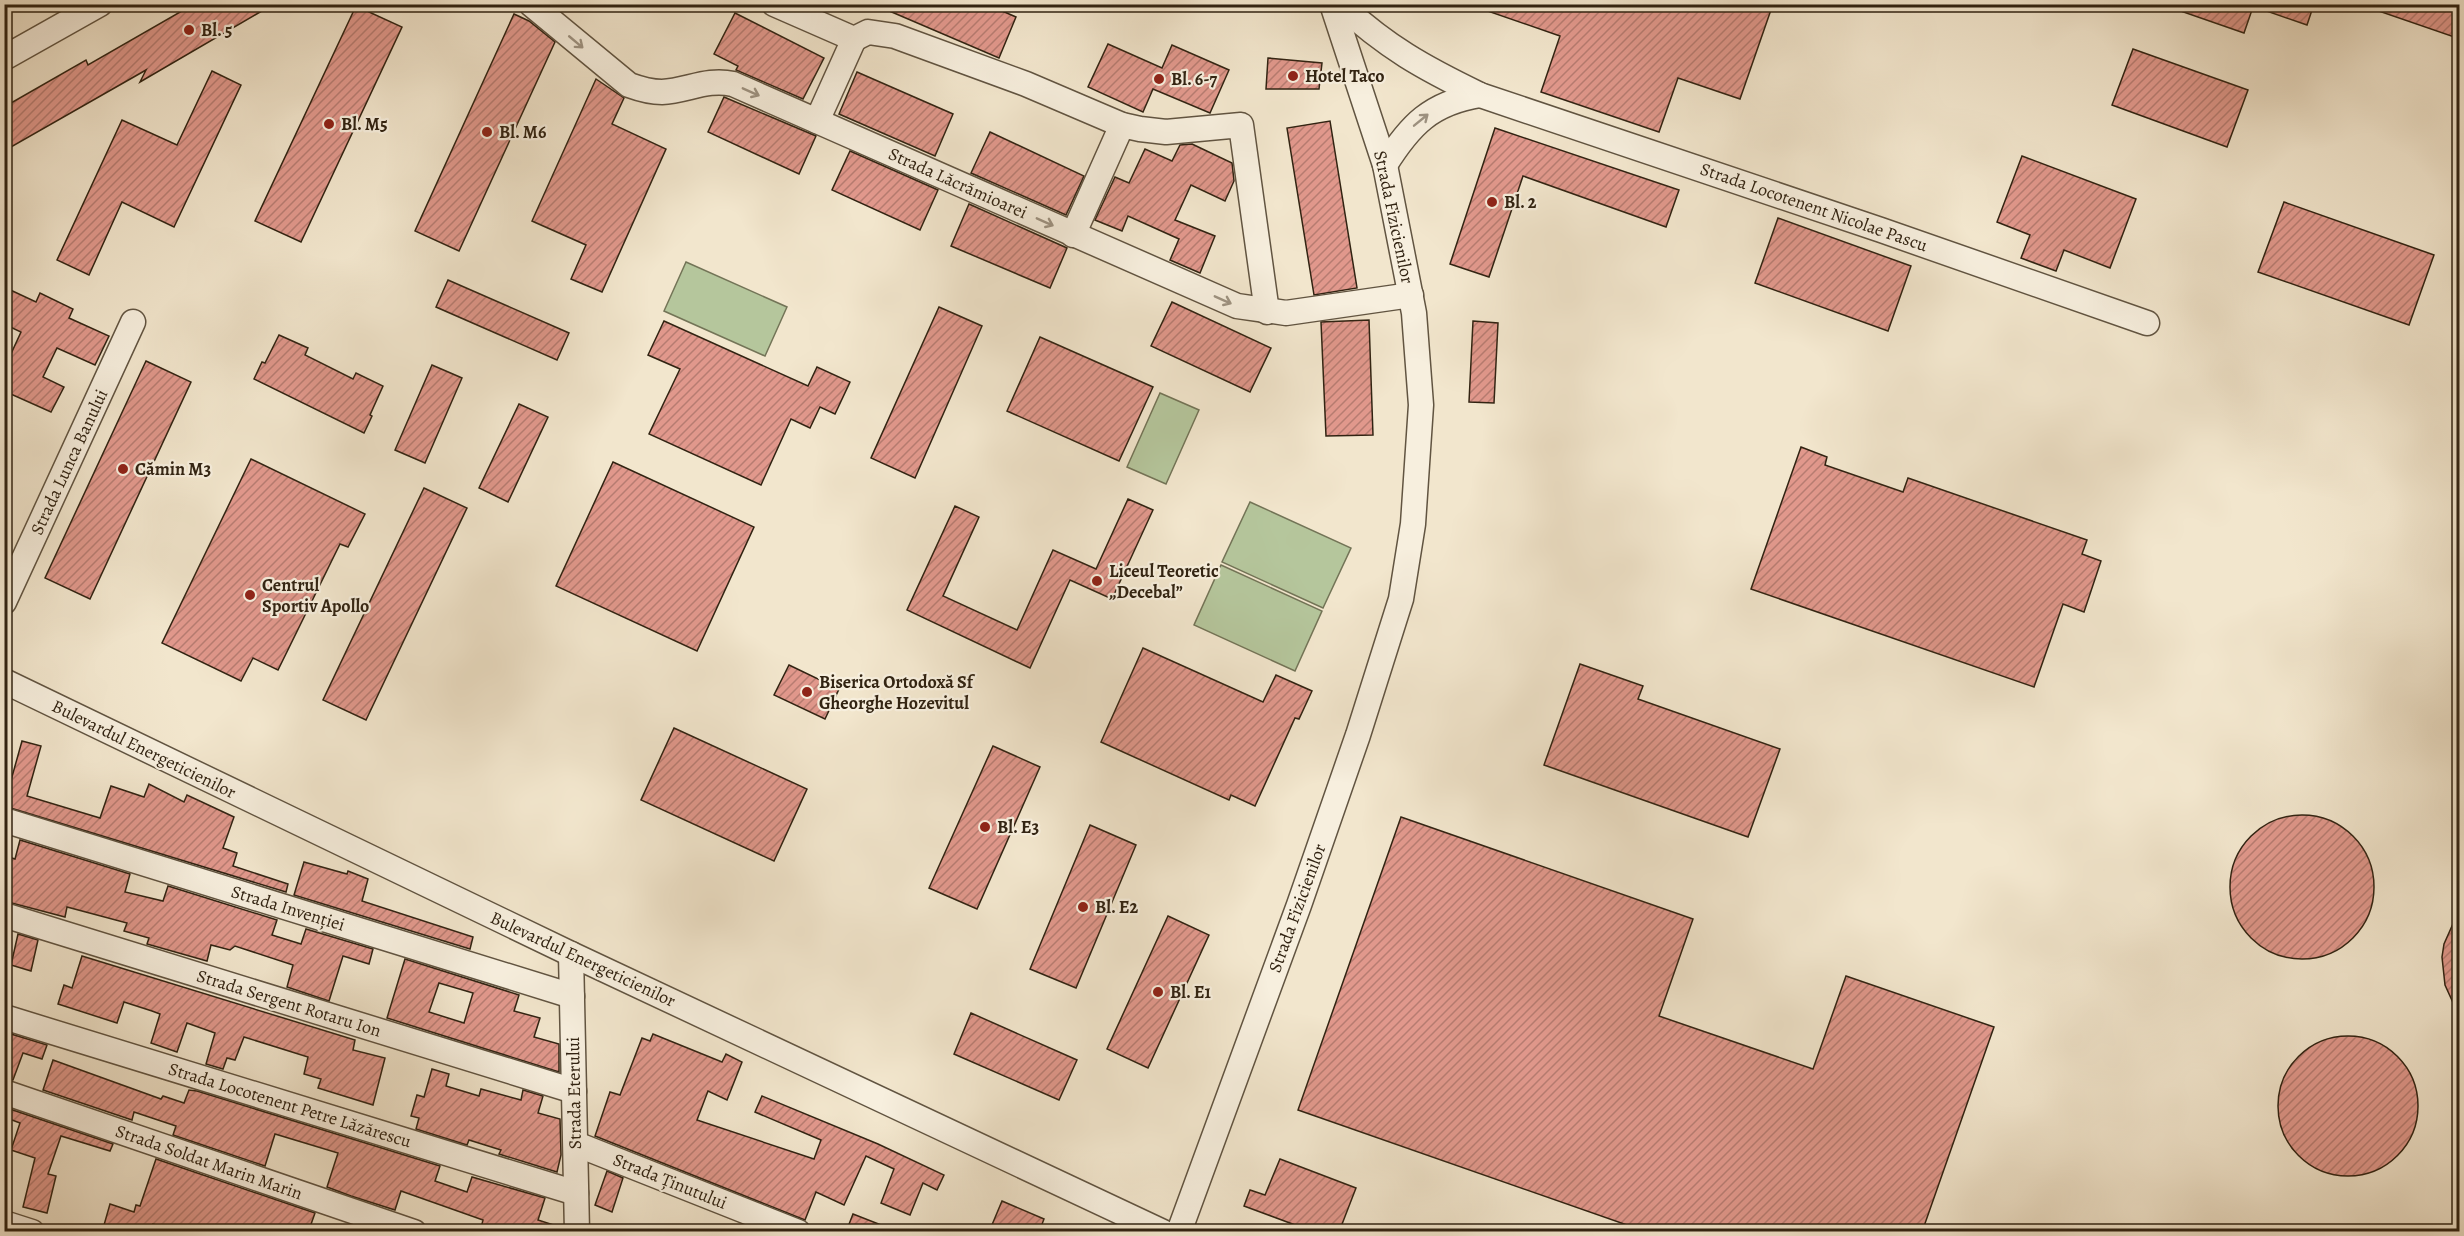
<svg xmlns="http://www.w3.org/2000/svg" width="2464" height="1236" font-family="Alegreya,serif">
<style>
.green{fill:#b5c69c;stroke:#737457;stroke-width:1.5}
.building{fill:url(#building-hatch);stroke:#312312;stroke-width:1.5;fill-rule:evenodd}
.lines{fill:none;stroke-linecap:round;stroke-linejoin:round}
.minor-casing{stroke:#615441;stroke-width:27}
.minor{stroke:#f7efde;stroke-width:24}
.oneway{stroke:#9e9382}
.poi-dot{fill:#8f2418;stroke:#f7efde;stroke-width:2}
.labels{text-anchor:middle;stroke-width:4.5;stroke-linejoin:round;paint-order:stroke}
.poi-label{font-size:18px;font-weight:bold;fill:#312312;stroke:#f7efde;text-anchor:start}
.street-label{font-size:18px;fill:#312312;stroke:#f7efde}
</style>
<defs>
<pattern id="building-hatch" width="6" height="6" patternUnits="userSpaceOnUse" patternTransform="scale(1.5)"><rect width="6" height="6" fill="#e1988c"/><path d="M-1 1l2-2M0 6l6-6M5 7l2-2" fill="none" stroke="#b77c71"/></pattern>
</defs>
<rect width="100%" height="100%" fill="#f2e6cd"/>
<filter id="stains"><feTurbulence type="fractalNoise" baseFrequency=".00333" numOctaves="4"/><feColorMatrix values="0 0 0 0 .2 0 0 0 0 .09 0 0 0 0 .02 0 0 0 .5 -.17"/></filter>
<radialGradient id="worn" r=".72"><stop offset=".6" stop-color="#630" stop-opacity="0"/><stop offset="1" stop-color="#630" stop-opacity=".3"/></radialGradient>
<g class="green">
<polygon points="686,262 787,307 765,356 664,311"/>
<polygon points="1160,393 1199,410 1166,484 1127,467"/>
<polygon points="1250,502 1351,548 1323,608 1222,562"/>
<polygon points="1221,565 1322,611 1295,671 1194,625"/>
</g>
<g class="building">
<polygon points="194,4 274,4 140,82 146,70 4,151 4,107 86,60 88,65"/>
<polygon points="873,4 986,4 1016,17 999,58"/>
<polygon points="1476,4 1773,4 1740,99 1678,78 1659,132 1541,92 1560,36 1476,7"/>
<polygon points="2169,4 2254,4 2244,33 2169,7"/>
<polygon points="2255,4 2314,4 2307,25 2255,7"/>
<polygon points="2367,4 2460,4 2460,39 2367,7"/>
<polygon points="356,6 402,27 301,242 255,221"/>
<polygon points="735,13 824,58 803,99 736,70 738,66 714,54"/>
<polygon points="514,14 529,21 555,42 459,251 415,231"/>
<polygon points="1108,44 1162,68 1172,45 1229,70 1210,113 1153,89 1143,112 1088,87"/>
<polygon points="2133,49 2248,90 2227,147 2112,105"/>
<polygon points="1268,58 1322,63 1319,89 1266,89"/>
<polygon points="212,71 241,85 174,227 122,202 89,275 57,260 122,120 177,145"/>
<polygon points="857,72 953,114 935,156 839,114"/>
<polygon points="596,79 624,98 612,124 666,149 602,292 571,279 586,245 532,221"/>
<polygon points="724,97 816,136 799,174 708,132"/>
<polygon points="1330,121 1357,288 1314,295 1287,128"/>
<polygon points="1495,128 1679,190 1666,227 1523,176 1489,277 1450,264"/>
<polygon points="990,132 1084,176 1066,215 971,173"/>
<polygon points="1192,144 1232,163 1234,181 1225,201 1191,185 1175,220 1215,236 1200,273 1170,260 1179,239 1128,216 1122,231 1095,220 1115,177 1129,183 1145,149 1172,161 1180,145"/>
<polygon points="850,151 938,190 920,230 832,190"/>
<polygon points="2022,156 2136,199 2110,268 2064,250 2056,271 2021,258 2030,235 1997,222"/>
<polygon points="2284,202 2434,255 2409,325 2258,272"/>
<polygon points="969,204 1067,248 1050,288 951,246"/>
<polygon points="1778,218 1911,266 1888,331 1755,283"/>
<polygon points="448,280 569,333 557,360 436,307"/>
<polygon points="4,287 36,302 40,293 73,309 69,318 109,336 95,365 57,348 43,377 64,387 51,412 4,391 4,369 21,332 4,324"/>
<polygon points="1172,302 1271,348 1250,392 1151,346"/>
<polygon points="939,307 982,326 915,478 871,458"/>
<polygon points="1369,320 1373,435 1326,436 1321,322"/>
<polygon points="664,321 808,386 817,367 850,382 835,414 820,407 810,428 791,419 761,485 649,434 680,369 648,355"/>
<polygon points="1473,321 1498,323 1494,403 1469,402"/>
<polygon points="279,335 308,348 305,355 353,379 356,373 383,386 370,415 372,416 364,433 254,379 262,362 265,363"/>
<polygon points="1040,337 1153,387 1119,461 1007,411"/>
<polygon points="146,361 191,382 90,599 45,578"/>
<polygon points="432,365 462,378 425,463 395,450"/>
<polygon points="519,404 548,417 508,502 479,488"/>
<polygon points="1801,447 1827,457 1825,465 1903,492 1908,478 2087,540 2082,554 2101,561 2084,612 2063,604 2034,687 1751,589"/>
<polygon points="251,459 365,514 348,547 340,544 278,670 253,658 241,681 162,643"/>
<polygon points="613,462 754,527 697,651 556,586"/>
<polygon points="424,488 467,508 366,720 323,700"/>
<polygon points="1128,499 1153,510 1112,599 1070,580 1030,668 907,610 955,506 979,517 943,596 1017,630 1053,550 1096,569"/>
<polygon points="1143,648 1263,702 1276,675 1312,691 1299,719 1295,718 1255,806 1231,795 1229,800 1101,742"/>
<polygon points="1580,664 1643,686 1638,699 1780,749 1748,837 1544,765"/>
<polygon points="789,665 839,689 825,719 774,695"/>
<polygon points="674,728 807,789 774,861 641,800"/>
<polygon points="22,741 41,746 27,796 100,818 111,786 144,797 149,784 184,802 187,795 234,817 223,848 237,853 233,866 288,884 286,892 4,806 4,790 8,791"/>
<polygon points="993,746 1040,767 977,909 929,888"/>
<circle cx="2302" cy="887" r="72"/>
<polygon points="1401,817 1693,919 1659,1016 1813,1069 1846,976 1994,1027 1922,1232 1647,1232 1298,1110"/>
<polygon points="1090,825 1136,845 1076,988 1030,969"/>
<polygon points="20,840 130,874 125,892 163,901 168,886 277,920 272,935 301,944 306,929 373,949 369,964 343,956 329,1001 287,987 293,965 235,946 230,950 211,945 207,961 147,944 149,938 124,931 127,923 67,907 65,917 4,901 11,875 5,874 9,857 15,859"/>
<polygon points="304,862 347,874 348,871 368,879 362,901 473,937 470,949 294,895"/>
<polygon points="2460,908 2460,1018 2445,985 2442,957 2444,944"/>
<polygon points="1168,916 1209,935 1148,1068 1107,1049"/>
<polygon points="18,934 38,940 31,971 11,965"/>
<polygon points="82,956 355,1040 353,1050 385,1058 373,1105 318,1088 321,1079 304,1074 308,1057 244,1037 235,1060 227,1058 223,1069 206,1064 215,1033 187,1023 177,1052 151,1043 160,1014 152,1011 124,1002 117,1023 58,1004 64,985 72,988"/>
<path d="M405 959 519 995 514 1011 540 1018 534 1037 559 1044V1072L387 1018ZM439 983 473 993 464 1023 429 1012Z"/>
<polygon points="971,1013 1077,1060 1059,1100 954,1054"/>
<polygon points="11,1034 47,1045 42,1059 23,1053 13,1080 4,1078 4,1054"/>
<polygon points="653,1034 722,1062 726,1054 742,1062 727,1100 708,1091 697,1120 814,1159 821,1140 755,1112 762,1096 878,1144 944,1175 937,1190 923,1183 910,1215 881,1203 894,1169 866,1156 844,1205 816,1192 805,1220 595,1136 610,1092 620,1095 642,1038 650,1041"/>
<circle cx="2348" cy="1106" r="70"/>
<polygon points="53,1060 161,1099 163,1096 184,1103 189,1090 197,1091 440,1166 435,1181 467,1192 472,1177 545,1198 538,1220 563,1228 563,1232 480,1232 483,1220 401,1191 395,1210 351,1196 327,1187 338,1153 275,1134 265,1166 173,1135 176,1126 134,1112 132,1120 43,1090"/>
<polygon points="432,1069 449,1074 446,1086 479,1096 481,1089 521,1100 523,1090 543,1096 538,1113 560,1119 561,1155 557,1172 499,1154 501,1150 469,1140 467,1145 416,1129 419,1118 411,1116 417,1095 424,1097"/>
<polygon points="4,1107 113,1144 110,1151 61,1136 48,1174 56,1176 47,1213 23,1207 35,1158 11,1150 20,1123 4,1117"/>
<polygon points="156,1159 315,1213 310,1227 302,1225 301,1232 178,1232 153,1224 151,1232 114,1232 115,1229 104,1225 110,1204 134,1212 136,1205 140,1206"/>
<polygon points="1280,1159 1356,1188 1339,1232 1314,1232 1244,1206 1250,1190 1265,1195"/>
<polygon points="607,1171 623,1178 612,1212 595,1205"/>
<polygon points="1002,1201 1044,1219 1039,1232 989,1232"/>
<polygon points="853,1214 894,1230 894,1232 846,1232"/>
</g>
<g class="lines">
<defs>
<g id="minor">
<path d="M531 4 629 85C640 89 650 92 662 92 687 91 707 78 733 84L1237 306 1286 313 1411 295"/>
<polyline points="774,4 854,39 868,32 895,36 1026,84 1122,125 1140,129 1166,132 1241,125 1267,312"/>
<path d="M1340 4C1386 47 1424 68 1480 95L1881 230 2147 323"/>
<polyline points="4,58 100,4"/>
<polyline points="817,121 854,39"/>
<path d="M1385 165C1410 125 1431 103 1480 95"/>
<polyline points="1073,235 1122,125"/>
<polyline points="4,602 133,322"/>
<polyline points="4,681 571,954 1163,1232"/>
<polyline points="4,820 572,996"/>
<polyline points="4,915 574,1091"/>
<polyline points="571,954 577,1232"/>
<polyline points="4,1017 576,1193"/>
<polyline points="4,1092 414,1232"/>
<polyline points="576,1144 798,1232"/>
<polyline points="4,1223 32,1232"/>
<polyline points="1179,1232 1299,905 1358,735 1401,599 1413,524 1421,405 1414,313 1385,165 1332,4"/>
</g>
</defs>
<use href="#minor" class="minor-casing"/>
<use href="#minor" class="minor"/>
</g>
<defs><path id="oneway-shaft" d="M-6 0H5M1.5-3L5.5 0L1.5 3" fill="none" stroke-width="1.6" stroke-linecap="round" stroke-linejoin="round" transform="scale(1.5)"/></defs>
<g class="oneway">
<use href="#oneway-shaft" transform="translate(576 42) rotate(40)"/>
<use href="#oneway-shaft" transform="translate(751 92) rotate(24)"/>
<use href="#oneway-shaft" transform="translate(1421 120) rotate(-39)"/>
<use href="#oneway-shaft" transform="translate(1045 222) rotate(24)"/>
<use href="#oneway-shaft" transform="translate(1223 300) rotate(24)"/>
</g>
<g class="poi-dot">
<circle cx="189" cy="30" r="6"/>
<circle cx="1293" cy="76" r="6"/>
<circle cx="1159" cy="79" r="6"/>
<circle cx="329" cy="124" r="6"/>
<circle cx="487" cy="132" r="6"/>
<circle cx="1492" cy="202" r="6"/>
<circle cx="123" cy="469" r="6"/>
<circle cx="1097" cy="581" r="6"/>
<circle cx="250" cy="595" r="6"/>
<circle cx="807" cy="692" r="6"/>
<circle cx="985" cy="827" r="6"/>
<circle cx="1083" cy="907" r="6"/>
<circle cx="1158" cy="992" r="6"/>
</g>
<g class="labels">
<g class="poi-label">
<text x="201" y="36">Bl. 5</text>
<text x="1305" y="82">Hotel Taco</text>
<text x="1171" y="85">Bl. 6-7</text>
<text x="341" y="130">Bl. M5</text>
<text x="499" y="138">Bl. M6</text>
<text x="1504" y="208">Bl. 2</text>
<text x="135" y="475">Cămin M3</text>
<text x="1109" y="577">Liceul Teoretic<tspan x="1109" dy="21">„Decebal”</tspan></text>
<text x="262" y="591">Centrul<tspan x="262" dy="21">Sportiv Apollo</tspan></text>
<text x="819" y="688">Biserica Ortodoxă Sf<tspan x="819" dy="21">Gheorghe Hozevitul</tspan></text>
<text x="997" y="833">Bl. E3</text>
<text x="1095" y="913">Bl. E2</text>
<text x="1170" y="998">Bl. E1</text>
</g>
<g class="street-label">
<text transform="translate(958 183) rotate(24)" y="6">Strada Lăcrămioarei</text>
<text transform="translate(1814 207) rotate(19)" y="6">Strada Locotenent Nicolae Pascu</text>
<text transform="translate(1394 217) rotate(78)" y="6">Strada Fizicienilor</text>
<text transform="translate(69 462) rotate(-65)" y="6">Strada Lunca Banului</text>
<text transform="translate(144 749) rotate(26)" y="6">Bulevardul Energeticienilor</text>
<text transform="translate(288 908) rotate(17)" y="6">Strada Invenției</text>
<text transform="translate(1297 908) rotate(-70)" y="6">Strada Fizicienilor</text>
<text transform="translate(583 959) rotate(25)" y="6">Bulevardul Energeticienilor</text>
<text transform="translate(289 1003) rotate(17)" y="6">Strada Sergent Rotaru Ion</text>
<text transform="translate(574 1093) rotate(-91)" y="6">Strada Eterului</text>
<text transform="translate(290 1105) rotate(17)" y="6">Strada Locotenent Petre Lăzărescu</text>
<text transform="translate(209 1162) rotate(19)" y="6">Strada Soldat Marin Marin</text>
<text transform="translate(670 1181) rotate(22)" y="6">Strada Ținutului</text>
</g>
</g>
<rect width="2464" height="1236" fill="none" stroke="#f2e6cd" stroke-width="24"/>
<rect x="6" y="6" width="2452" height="1224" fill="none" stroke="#312312" stroke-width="3"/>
<rect x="12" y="12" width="2440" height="1212" fill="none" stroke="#312312" stroke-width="1.5"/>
<rect width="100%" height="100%" filter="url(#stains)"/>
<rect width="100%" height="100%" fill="url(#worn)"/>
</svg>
